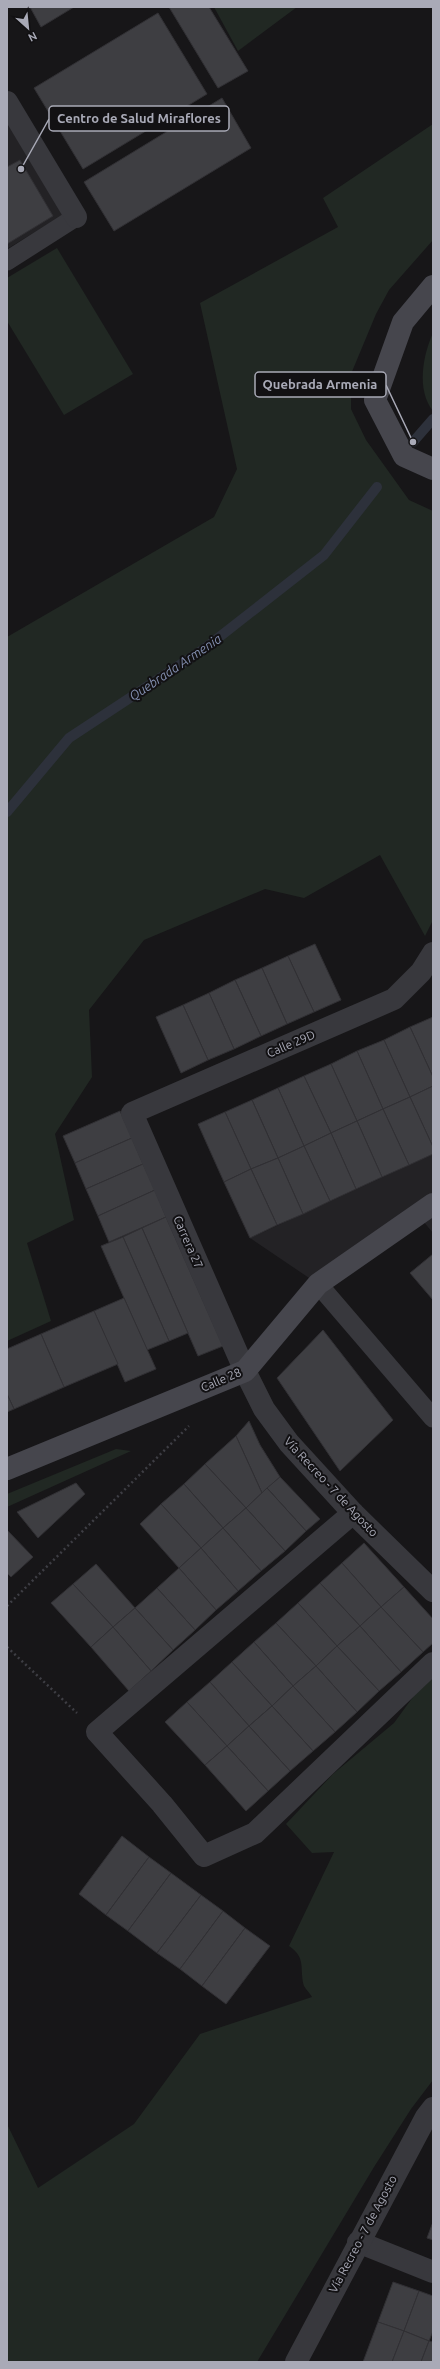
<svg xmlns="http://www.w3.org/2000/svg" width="440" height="2369" font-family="Ubuntu,sans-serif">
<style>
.built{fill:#232225}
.green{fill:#212823}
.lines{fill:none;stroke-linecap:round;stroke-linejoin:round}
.stream{stroke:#2d313b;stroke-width:10}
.building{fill:#3e3e42;stroke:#313034}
.path{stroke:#3e3e44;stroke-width:2.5;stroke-dasharray:2 3;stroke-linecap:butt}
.lane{stroke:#38383d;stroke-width:19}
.street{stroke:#38383d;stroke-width:22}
.secondary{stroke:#46464d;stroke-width:22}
.labels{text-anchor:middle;stroke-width:4;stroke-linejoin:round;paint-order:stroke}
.street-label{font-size:12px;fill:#a9aab7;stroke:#121113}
.water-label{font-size:13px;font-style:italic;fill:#838fb0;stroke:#121113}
.leader{fill:none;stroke:#a9aab7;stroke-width:1.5}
.callout-dot{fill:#a9aab7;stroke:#121113;stroke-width:1.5}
.callout{fill:#121113;stroke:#a9aab7;stroke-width:1.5}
.callout-label{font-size:13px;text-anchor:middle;font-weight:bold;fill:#a9aab7}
</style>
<rect width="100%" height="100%" fill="#171618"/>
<g class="built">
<polygon points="7,123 63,215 7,249"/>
<polygon points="433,1154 433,1233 418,1215 318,1284 250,1238"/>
</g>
<g class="green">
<polygon points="214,7 297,7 238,51"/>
<polygon points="433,124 433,240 389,290 376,314 351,374 351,409 366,440 409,500 433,511 433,920 425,936 380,855 304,898 265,889 144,940 89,1010 92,1077 55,1134 74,1220 27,1243 51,1321 7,1341 7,637 214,517 237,469 200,303 338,227 323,198"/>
<polygon points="57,248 133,374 64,415 7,321 7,278"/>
<path d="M433 333V411C416 390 423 355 433 333Z"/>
<polygon points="116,1449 131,1451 7,1507 7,1494"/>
<path d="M433 1676V2080L411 2109 374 2167 257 2362H7V2124L38 2188 134 2124 200 2034 312 1997C310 1993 306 1990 304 1986 299 1969 307 1958 289 1946L334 1852 312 1853 286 1824 333 1774 394 1723 421 1686Z"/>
</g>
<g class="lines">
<g class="stream">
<polyline points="413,442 433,419"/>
<polyline points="7,812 69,738 204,649 324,555 377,487"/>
</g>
</g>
<g class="building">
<polygon points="30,7 74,7 41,27"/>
<polygon points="169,7 209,7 248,71 218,88"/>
<polygon points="158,13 207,94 83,169 34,88"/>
<polygon points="222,98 251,148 114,231 84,182"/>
<polygon points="20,160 53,216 7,244 7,167"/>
<polygon points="315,944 341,1000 314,1012 288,956"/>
<polygon points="288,956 314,1012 287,1024 262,968"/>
<polygon points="262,968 287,1024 261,1036 235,980"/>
<polygon points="235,980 261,1036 234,1049 209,993"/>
<polygon points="209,993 234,1049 208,1060 183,1005"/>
<polygon points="183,1005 208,1060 181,1073 156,1017"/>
<polygon points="433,1017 433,1077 410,1027"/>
<polygon points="410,1027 433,1077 433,1086 410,1097 384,1040"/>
<polygon points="384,1040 410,1097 383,1109 357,1051"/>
<polygon points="357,1051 383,1109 357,1121 331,1064"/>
<polygon points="331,1064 357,1121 331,1133 304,1076"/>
<polygon points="304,1076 331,1133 304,1146 278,1088"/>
<polygon points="433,1086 433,1147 410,1097"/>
<polygon points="278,1088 304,1146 278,1158 252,1100"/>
<polygon points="410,1097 433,1147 433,1154 409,1165 383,1109"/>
<polygon points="252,1100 278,1158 251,1169 225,1112"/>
<polygon points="383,1109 409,1165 382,1177 357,1121"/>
<polygon points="120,1111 132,1138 75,1163 63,1136"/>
<polygon points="225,1112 251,1169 224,1182 198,1124"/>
<polygon points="357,1121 382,1177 356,1189 331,1133"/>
<polygon points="331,1133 356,1189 330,1201 304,1146"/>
<polygon points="132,1138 143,1164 86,1189 75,1163"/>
<polygon points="304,1146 330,1201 303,1214 278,1158"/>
<polygon points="278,1158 303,1214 277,1225 251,1169"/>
<polygon points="143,1164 155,1190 98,1216 86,1189"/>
<polygon points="251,1169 277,1225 250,1238 224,1182"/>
<polygon points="155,1190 166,1217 109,1242 98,1216"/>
<polygon points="166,1217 223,1346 198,1356 142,1228"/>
<polygon points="142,1228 188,1333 169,1341 123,1237"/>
<polygon points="123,1237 169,1341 147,1350 101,1246"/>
<polygon points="433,1254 433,1300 410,1273"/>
<polygon points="124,1298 156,1369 125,1382 94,1311"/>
<polygon points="94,1311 118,1364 64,1387 41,1334"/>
<polygon points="323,1330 393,1420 340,1471 277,1378"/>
<polygon points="41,1334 64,1387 14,1409 7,1394 7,1349"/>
<polygon points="7,1394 14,1409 7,1412"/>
<polygon points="249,1421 260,1445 280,1477 262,1493 236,1436"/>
<polygon points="236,1436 262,1493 246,1508 205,1464"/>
<polygon points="205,1464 246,1508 223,1528 184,1484"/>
<polygon points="280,1477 320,1519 306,1531 267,1488"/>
<polygon points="76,1483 85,1494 38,1538 17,1512"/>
<polygon points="184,1484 223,1528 201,1548 161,1504"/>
<polygon points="267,1488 306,1531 285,1551 246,1508"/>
<polygon points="161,1504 201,1548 179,1568 140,1524"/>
<polygon points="246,1508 285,1551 261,1571 223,1528"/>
<polygon points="223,1528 261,1571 238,1591 201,1548"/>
<polygon points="7,1530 33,1557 11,1577 7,1573"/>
<polygon points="364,1543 404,1587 381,1607 342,1563"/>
<polygon points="201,1548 238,1591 216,1610 179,1568"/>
<polygon points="342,1563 381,1607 360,1626 320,1583"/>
<polygon points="96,1564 135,1608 113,1627 73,1584"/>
<polygon points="179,1568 216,1610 195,1630 157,1588"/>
<polygon points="320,1583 360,1626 337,1646 298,1603"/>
<polygon points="73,1584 113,1627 91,1647 51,1603"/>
<polygon points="404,1587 433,1619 433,1643 423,1652 381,1607"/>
<polygon points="157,1588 195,1630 173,1650 135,1608"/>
<polygon points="298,1603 337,1646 316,1666 276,1623"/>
<polygon points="381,1607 423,1652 401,1672 360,1626"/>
<polygon points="135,1608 173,1650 151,1671 113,1627"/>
<polygon points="276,1623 316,1666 293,1686 254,1642"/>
<polygon points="360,1626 401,1672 379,1691 337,1646"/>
<polygon points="113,1627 151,1671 129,1691 91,1647"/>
<polygon points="254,1642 293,1686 272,1706 232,1662"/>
<polygon points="337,1646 379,1691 357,1712 316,1666"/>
<polygon points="232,1662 272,1706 249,1726 210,1682"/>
<polygon points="316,1666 357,1712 335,1732 293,1686"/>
<polygon points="210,1682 249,1726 227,1746 187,1702"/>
<polygon points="293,1686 335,1732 313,1751 272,1706"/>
<polygon points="187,1702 227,1746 205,1765 165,1722"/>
<polygon points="272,1706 313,1751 290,1771 249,1726"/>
<polygon points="249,1726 290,1771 268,1791 227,1746"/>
<polygon points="227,1746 268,1791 246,1811 205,1765"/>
<polygon points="122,1836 149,1857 106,1915 79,1894"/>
<polygon points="149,1857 171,1873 128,1931 106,1915"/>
<polygon points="171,1873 201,1895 157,1953 128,1931"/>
<polygon points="201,1895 223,1911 180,1969 157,1953"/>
<polygon points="223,1911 245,1928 202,1986 180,1969"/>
<polygon points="245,1928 270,1946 226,2004 202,1986"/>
<polygon points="433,2222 433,2240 427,2238"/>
<polygon points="393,2282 419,2291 404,2331 378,2322"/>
<polygon points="419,2291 433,2296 433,2331 429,2341 404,2331"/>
<polygon points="378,2322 404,2331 392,2362 363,2362"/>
<polygon points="404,2331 429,2341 421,2362 392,2362"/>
<polygon points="429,2341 433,2342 433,2362 421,2362"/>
</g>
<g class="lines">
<g class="path">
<polyline points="7,1606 189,1426"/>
<polyline points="7,1647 77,1713"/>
</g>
<g class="lane">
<polyline points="7,261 76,217"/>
<polyline points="318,1284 433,1418"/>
</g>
<g class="street">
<polyline points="7,102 76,217"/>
<polyline points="433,953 421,972 394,999 132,1113 245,1371 264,1409 289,1443 353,1513 433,1591"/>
<polyline points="353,1513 97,1732 162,1804 204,1856 255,1833 433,1663"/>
<polyline points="358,2242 433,2272"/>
<polyline points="296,2362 426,2117 433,2108"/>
</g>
<g class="secondary">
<polyline points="433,286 403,322 375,400 404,456 433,469"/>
<polyline points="7,1469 245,1371 318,1284 433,1204"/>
</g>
</g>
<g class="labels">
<g class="street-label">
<text transform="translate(291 1044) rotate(-23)" y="4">Calle 29D</text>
<text transform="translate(188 1242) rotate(66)" y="4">Carrera 27</text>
<text transform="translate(221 1380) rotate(-23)" y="4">Calle 28</text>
<text transform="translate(331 1487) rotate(47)" y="4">Vía Recreo - 7 de Agosto</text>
<text transform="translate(363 2234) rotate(-62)" y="4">Vía Recreo - 7 de Agosto</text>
</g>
<g class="water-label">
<text transform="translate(175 667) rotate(-34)" y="5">Quebrada Armenia</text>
</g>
</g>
<path class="leader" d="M21 169L49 119M413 442L386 385"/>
<g class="callout-dot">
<circle cx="21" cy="169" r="4"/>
<circle cx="413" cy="442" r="4"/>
</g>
<g class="callout">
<rect x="49" y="106" width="180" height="25" rx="4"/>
<rect x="255" y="372" width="131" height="25" rx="4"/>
</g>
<g class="callout-label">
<text x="139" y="123">Centro de Salud Miraflores</text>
<text x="320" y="389">Quebrada Armenia</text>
</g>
<rect width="440" height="2369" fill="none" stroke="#a9aab7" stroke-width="16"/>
<g transform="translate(28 28) rotate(153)" stroke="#121113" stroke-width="3" paint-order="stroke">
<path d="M0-3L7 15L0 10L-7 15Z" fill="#a9aab7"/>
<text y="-6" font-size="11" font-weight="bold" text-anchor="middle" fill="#a9aab7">N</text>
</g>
</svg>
